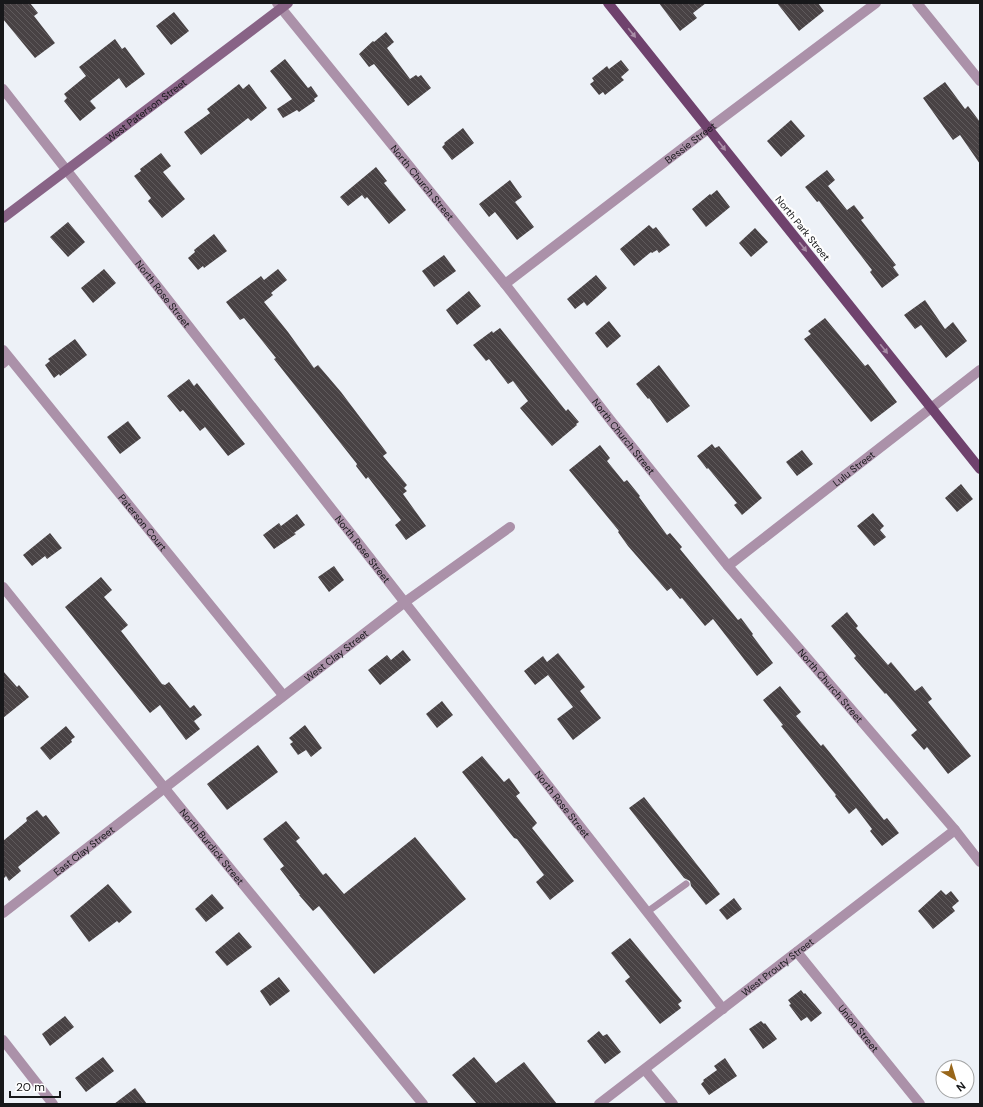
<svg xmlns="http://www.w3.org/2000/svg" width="983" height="1107" font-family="'DM Sans',sans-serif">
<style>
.building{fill:url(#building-back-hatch)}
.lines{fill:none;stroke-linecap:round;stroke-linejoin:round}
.lane{stroke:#ab91a9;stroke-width:7}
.street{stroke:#ab91a9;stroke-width:10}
.secondary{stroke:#886386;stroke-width:10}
.primary{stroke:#6f426d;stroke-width:10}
.oneway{fill:#a98ea7}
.labels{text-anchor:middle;stroke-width:4;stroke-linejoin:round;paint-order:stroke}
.street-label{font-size:10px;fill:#17181a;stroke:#fff}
</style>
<defs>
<pattern id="building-back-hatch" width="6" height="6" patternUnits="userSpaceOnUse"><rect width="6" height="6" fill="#484244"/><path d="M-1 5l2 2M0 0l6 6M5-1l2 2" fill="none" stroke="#5f5a5c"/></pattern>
</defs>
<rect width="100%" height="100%" fill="#edf1f7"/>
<g class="building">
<polygon points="3,3 30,3 38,13 34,16 55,43 35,58 3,19"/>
<polygon points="659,3 706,3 693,13 697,18 680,31"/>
<polygon points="777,3 818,3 824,11 799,31"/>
<polygon points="174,12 189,31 171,45 156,26"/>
<polygon points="386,32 394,42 387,48 410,79 416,75 418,77 421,75 431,88 408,106 374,64 369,67 359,54 373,41 374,42"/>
<polygon points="115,39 122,49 125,47 145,74 126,88 119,78 90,101 96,108 80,121 64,101 67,98 64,94 86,76 79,67"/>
<polygon points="285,59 308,88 311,86 318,96 314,99 315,101 299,112 297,110 283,118 277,109 292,99 270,71"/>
<polygon points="621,60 629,70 621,77 624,80 605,95 603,92 599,95 590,84 594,81 592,78 607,66 609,69"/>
<polygon points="945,82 965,109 968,106 980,122 980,164 960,135 953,140 923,98"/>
<polygon points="239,84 243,89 249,84 267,108 251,121 248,118 201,155 184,132 210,113 207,109"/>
<polygon points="791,120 805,136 781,157 767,141"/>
<polygon points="463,128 474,143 452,160 442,147 445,144 444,143"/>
<polygon points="161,153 171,166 163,172 185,199 162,218 148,201 151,198 134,176 141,171 140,169"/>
<polygon points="376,167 387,181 384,183 406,210 389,224 367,197 365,199 362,195 348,206 340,197"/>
<polygon points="827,170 835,180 828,186 847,210 854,205 864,218 861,220 896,265 893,267 899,275 882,288 870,272 872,270 819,201 817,202 805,187"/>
<polygon points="510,180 522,197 515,202 534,227 517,240 495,212 489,217 479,204"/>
<polygon points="717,190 730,207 706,227 692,209 710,194 711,195"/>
<polygon points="68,222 85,242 68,257 50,237"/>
<polygon points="649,225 653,229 656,227 670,245 659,253 657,250 652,253 651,252 634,266 620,249"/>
<polygon points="755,228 768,242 751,257 739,243"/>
<polygon points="214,234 227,251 204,268 203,266 198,270 188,258 195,252 194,250"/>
<polygon points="444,255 456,271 434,287 422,271"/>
<polygon points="104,269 116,283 93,303 81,288"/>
<polygon points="278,269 287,280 271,293 273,295 264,302 288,332 314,368 318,365 341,392 387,453 383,456 407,485 404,488 407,491 403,494 426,526 406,540 395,525 401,520 368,477 366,479 356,466 357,464 274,359 276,358 244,318 240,320 226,302 261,276 264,280"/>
<polygon points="596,275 607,288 587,306 584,302 575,309 567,299"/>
<polygon points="469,291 481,306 457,325 446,310"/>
<polygon points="925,300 945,329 953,322 967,341 946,358 921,325 915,329 904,315"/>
<polygon points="825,318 865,366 868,364 897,402 871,422 804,339 811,334 808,331"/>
<polygon points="609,321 621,336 607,348 595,333"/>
<polygon points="500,328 566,411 568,409 579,422 576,424 577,425 552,446 520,408 528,401 513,381 508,384 489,359 486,361 473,345 492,331 493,333"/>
<polygon points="75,339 87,355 60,376 59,374 54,378 45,365 50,361 48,359"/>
<polygon points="659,365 690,406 667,423 649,398 648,399 636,384"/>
<polygon points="189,379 194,386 197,383 245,444 228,456 205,427 200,431 183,410 180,412 167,396"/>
<polygon points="128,421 141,438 120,454 107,437"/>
<polygon points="712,444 715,448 719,446 762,498 742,515 734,505 737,503 708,468 707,469 697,456"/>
<polygon points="600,445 610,458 607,461 624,482 627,480 640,496 639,497 667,535 670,533 682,547 680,549 738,620 741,618 753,634 752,635 773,663 757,676 713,619 705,626 682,598 680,599 671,588 667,591 628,546 618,532 619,531 569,470"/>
<polygon points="802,450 813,464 797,476 786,462"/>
<polygon points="961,484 973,499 957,512 945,498"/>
<polygon points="873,513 884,526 880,530 886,537 874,546 857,526"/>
<polygon points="297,514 305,525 294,533 296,534 274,549 263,535 279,523 281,526"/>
<polygon points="50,533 62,548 47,559 45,556 32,566 23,555"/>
<polygon points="334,566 344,580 329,592 318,577"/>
<polygon points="101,577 112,590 104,597 128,625 121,631 162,684 165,685 169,682 190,708 194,705 202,715 194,721 200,729 186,740 160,705 150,713 65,607"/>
<polygon points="847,612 858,626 856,628 888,665 891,662 915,691 922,686 932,699 928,702 971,756 948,774 927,747 924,750 911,735 917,730 886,693 885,694 854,658 856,656 831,626"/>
<polygon points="403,650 411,660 380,685 368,670 387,655 391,660"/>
<polygon points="558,653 585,687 580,691 601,718 573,740 557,719 573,707 548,675 535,685 524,671 543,656 547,662"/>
<polygon points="3,671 17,687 19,685 29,697 3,718"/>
<polygon points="780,686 801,712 796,716 821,746 823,744 884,820 887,818 899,833 882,846 870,831 872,829 856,808 849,814 835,796 836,795 781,726 783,725 763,700"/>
<polygon points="442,701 453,715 437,728 426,714"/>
<polygon points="305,725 322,748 311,757 306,750 298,755 290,744 293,742 289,738"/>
<polygon points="66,726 75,737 71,740 72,742 50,760 40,748"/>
<polygon points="258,745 278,772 227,810 207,784"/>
<polygon points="482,756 504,782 509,778 520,793 516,796 537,823 532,828 574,881 550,900 536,882 544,875 517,839 514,838 462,772"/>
<polygon points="644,797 720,894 706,905 691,886 690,881 684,878 629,808"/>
<polygon points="37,810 43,817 46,815 60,833 18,867 21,871 9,881 6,876 3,879 3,841 27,821 26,818"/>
<polygon points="286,821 300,838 296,841 323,875 326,873 344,894 415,837 466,899 374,974 319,906 313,911 299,895 300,895 280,869 284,866 263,839"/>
<polygon points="108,884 132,912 119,923 117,921 89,942 70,916"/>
<polygon points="941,890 946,895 951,891 959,901 952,907 955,911 933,929 918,911"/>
<polygon points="212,894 224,908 206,922 195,909"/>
<polygon points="734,898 742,909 727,920 719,910"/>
<polygon points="239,932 252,947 227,966 215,952"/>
<polygon points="630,938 682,1001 678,1004 681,1008 660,1024 625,981 630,977 611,953"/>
<polygon points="279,977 290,991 270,1006 260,991"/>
<polygon points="801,990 804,994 805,993 822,1013 811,1022 807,1017 801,1021 789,1005 791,1004 788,1000"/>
<polygon points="65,1016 74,1027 50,1046 42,1034"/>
<polygon points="761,1021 764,1024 765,1023 777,1039 763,1049 749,1029"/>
<polygon points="599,1031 603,1036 607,1034 621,1052 605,1064 587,1041"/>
<polygon points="103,1057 114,1071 86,1092 75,1078"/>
<polygon points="474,1057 496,1083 524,1062 557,1104 477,1104 452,1075"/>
<polygon points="725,1058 737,1076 709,1095 701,1084 704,1081 703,1080 717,1070 714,1066"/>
<polygon points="135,1088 147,1104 114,1104"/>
</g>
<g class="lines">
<g class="lane">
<polyline points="3,365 10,359"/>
<polyline points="647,912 686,884"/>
</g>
<g class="street">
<path id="s1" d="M277 3 505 284 612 422 728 566 955 830 980 862"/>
<polyline points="917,3 980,81"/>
<path id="s2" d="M3 89 723 1009"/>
<path id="s3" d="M505 284 696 138 876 3"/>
<path id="s4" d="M3 350 283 695"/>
<path id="s5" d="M728 566 980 370"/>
<path id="s6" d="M3 587 179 806 423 1104"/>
<path id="s7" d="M3 913 405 602 510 527"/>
<path id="s8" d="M797 952 920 1104"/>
<polyline points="3,1040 53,1104"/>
<polyline points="645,1070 673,1104"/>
<path id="s9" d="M599 1104 955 830"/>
</g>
<path class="secondary" id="s10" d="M3 218 288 3"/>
<polyline class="primary" points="608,3 980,469"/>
</g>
<defs><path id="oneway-solid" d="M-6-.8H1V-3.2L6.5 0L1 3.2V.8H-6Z"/></defs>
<g class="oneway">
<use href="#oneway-solid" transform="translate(632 33) rotate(51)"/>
<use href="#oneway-solid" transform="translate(722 146) rotate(52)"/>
<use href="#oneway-solid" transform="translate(803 247) rotate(51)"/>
<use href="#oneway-solid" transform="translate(884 349) rotate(51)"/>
</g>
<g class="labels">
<g class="street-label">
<text dy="4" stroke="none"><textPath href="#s10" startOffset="179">West Paterson Street</textPath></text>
<text dy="4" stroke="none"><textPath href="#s3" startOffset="233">Bessie Street</textPath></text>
<text dy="4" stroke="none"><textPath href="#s1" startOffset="231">North Church Street</textPath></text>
<text transform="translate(803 228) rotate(51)" y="4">North Park Street</text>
<text dy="4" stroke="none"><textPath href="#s2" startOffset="260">North Rose Street</textPath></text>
<text dy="4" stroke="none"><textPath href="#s1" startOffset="555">North Church Street</textPath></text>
<text dy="4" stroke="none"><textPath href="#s5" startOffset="159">Lulu Street</textPath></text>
<text dy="4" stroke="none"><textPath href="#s4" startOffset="222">Paterson Court</textPath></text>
<text dy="4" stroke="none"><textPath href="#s2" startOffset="584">North Rose Street</textPath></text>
<text dy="4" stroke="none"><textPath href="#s7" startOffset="421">West Clay Street</textPath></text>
<text dy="4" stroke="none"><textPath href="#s1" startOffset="879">North Church Street</textPath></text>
<text dy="4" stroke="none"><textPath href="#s2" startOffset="908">North Rose Street</textPath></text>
<text dy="4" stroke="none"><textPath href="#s6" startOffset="333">North Burdick Street</textPath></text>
<text dy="4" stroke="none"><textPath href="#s7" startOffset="102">East Clay Street</textPath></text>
<text dy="4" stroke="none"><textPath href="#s9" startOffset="225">West Prouty Street</textPath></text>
<text dy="4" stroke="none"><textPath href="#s8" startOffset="98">Union Street</textPath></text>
</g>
</g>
<rect width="983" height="1107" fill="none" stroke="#17181a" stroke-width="8"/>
<g transform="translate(955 1079) rotate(142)"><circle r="19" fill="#ffffff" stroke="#a2a3a3"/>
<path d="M0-3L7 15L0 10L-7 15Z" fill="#98661a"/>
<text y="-6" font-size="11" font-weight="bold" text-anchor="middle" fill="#17181a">N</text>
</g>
<path d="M10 1091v6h50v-6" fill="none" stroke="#17181a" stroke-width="2"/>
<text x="16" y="1091" font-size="12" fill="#17181a" stroke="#ffffff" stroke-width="3" paint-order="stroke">20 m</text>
</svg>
